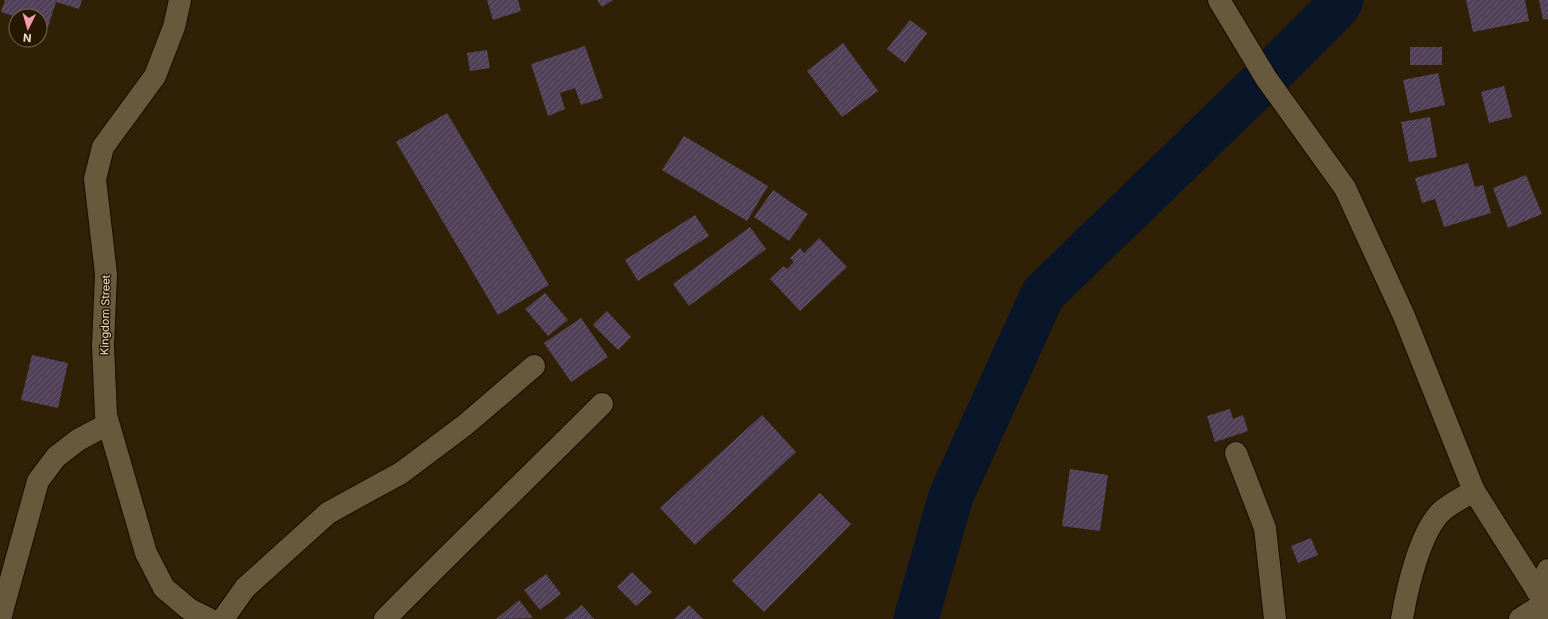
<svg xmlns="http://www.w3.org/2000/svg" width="1548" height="619" font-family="Inter,sans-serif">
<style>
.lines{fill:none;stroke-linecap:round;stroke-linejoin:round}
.river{stroke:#091529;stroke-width:45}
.building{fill:url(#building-hatch)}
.minor-casing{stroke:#150b00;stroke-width:24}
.minor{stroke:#68583c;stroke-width:22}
.labels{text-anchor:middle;stroke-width:3;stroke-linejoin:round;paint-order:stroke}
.street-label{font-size:11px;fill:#e9dfd0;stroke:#261800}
</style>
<defs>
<pattern id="building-hatch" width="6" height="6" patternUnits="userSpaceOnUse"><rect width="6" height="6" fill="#504058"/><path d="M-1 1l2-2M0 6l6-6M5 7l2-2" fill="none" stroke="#695b6f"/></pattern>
</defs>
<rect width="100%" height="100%" fill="#302106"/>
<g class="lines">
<polyline class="river" points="916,619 951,496 1043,294 1266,78 1336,8 1341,0"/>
</g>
<g class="building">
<polygon points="5,0 82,0 79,9 56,2 48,27 40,24 40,16 16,17 1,12"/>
<polygon points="487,0 518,0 521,11 493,20"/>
<polygon points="597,0 613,0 602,7"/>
<polygon points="1466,0 1525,0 1529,21 1473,32"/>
<polygon points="1539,0 1548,0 1548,19 1543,20"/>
<polygon points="910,20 927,33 905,63 887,49"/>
<polygon points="843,43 878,91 842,117 807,71"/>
<polygon points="585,46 603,98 581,105 575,88 560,93 565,109 548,116 531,64"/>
<rect x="1410" y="47" width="32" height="18"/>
<polygon points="487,50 490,68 470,71 467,53"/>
<polygon points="1438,73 1445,105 1410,113 1403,80"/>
<polygon points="1504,86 1512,117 1489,123 1481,92"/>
<polygon points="447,113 549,285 498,315 396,142"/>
<polygon points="1430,117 1437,157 1409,162 1401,122"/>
<polygon points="684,136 768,186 747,221 662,170"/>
<polygon points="1468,163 1475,187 1483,185 1491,213 1444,227 1435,199 1422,203 1415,178"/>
<polygon points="1526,175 1542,214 1508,228 1493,188"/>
<polygon points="773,190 808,214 789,241 754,217"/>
<polygon points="695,215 709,236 638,281 625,260"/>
<polygon points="750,227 766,249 689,306 673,284"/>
<polygon points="819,238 847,267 800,311 770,279 784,266 787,269 794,262 790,258 800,248 804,253"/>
<polygon points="545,293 568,320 548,336 525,309"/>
<polygon points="607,311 631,337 618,350 593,325"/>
<polygon points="581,318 608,357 571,382 544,343"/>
<polygon points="32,355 68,363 58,408 21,400"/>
<polygon points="1230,409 1233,419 1243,415 1248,431 1215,442 1207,416"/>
<polygon points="762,415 796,452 695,545 660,508"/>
<polygon points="1070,469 1108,475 1100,531 1062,526"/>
<polygon points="820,493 851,524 764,612 732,581"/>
<polygon points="1311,538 1318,555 1298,563 1291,546"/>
<polygon points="632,572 652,592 636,606 617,587"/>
<polygon points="546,574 561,594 540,610 524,590"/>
<polygon points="519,600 533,618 496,619"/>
<polygon points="582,605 594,619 564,619"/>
<polygon points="689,605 703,619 674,619"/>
</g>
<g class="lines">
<defs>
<g id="minor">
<polyline points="180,0 174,27 155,76 103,147 95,179 106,274 103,346 106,415 146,553 164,588 189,609 209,619"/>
<polyline points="1219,0 1266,78 1345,188 1404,316 1474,491 1545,603 1548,613"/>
<polyline points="1236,453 1265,528 1275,619"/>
<polyline points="1537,591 1548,570"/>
<polyline points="0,619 38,481 56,457 78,440 108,424"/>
<polyline points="223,619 245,588 328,513 401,473 465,425 534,366"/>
<path d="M385 619C457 546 530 476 602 404"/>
<path d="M1402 619C1407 589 1420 531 1442 511 1451 503 1464 497 1474 491"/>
<polyline points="1520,619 1545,603"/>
</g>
</defs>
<use href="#minor" class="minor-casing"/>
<use href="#minor" class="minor"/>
</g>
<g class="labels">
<g class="street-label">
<text transform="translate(105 315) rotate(-89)" y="4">Kingdom Street</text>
</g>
</g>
<g transform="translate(28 28) rotate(185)"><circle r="19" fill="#261800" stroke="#746853"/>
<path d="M0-3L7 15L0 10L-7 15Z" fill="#f39aab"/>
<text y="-6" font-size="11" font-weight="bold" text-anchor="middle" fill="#e9dfd0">N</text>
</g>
</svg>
